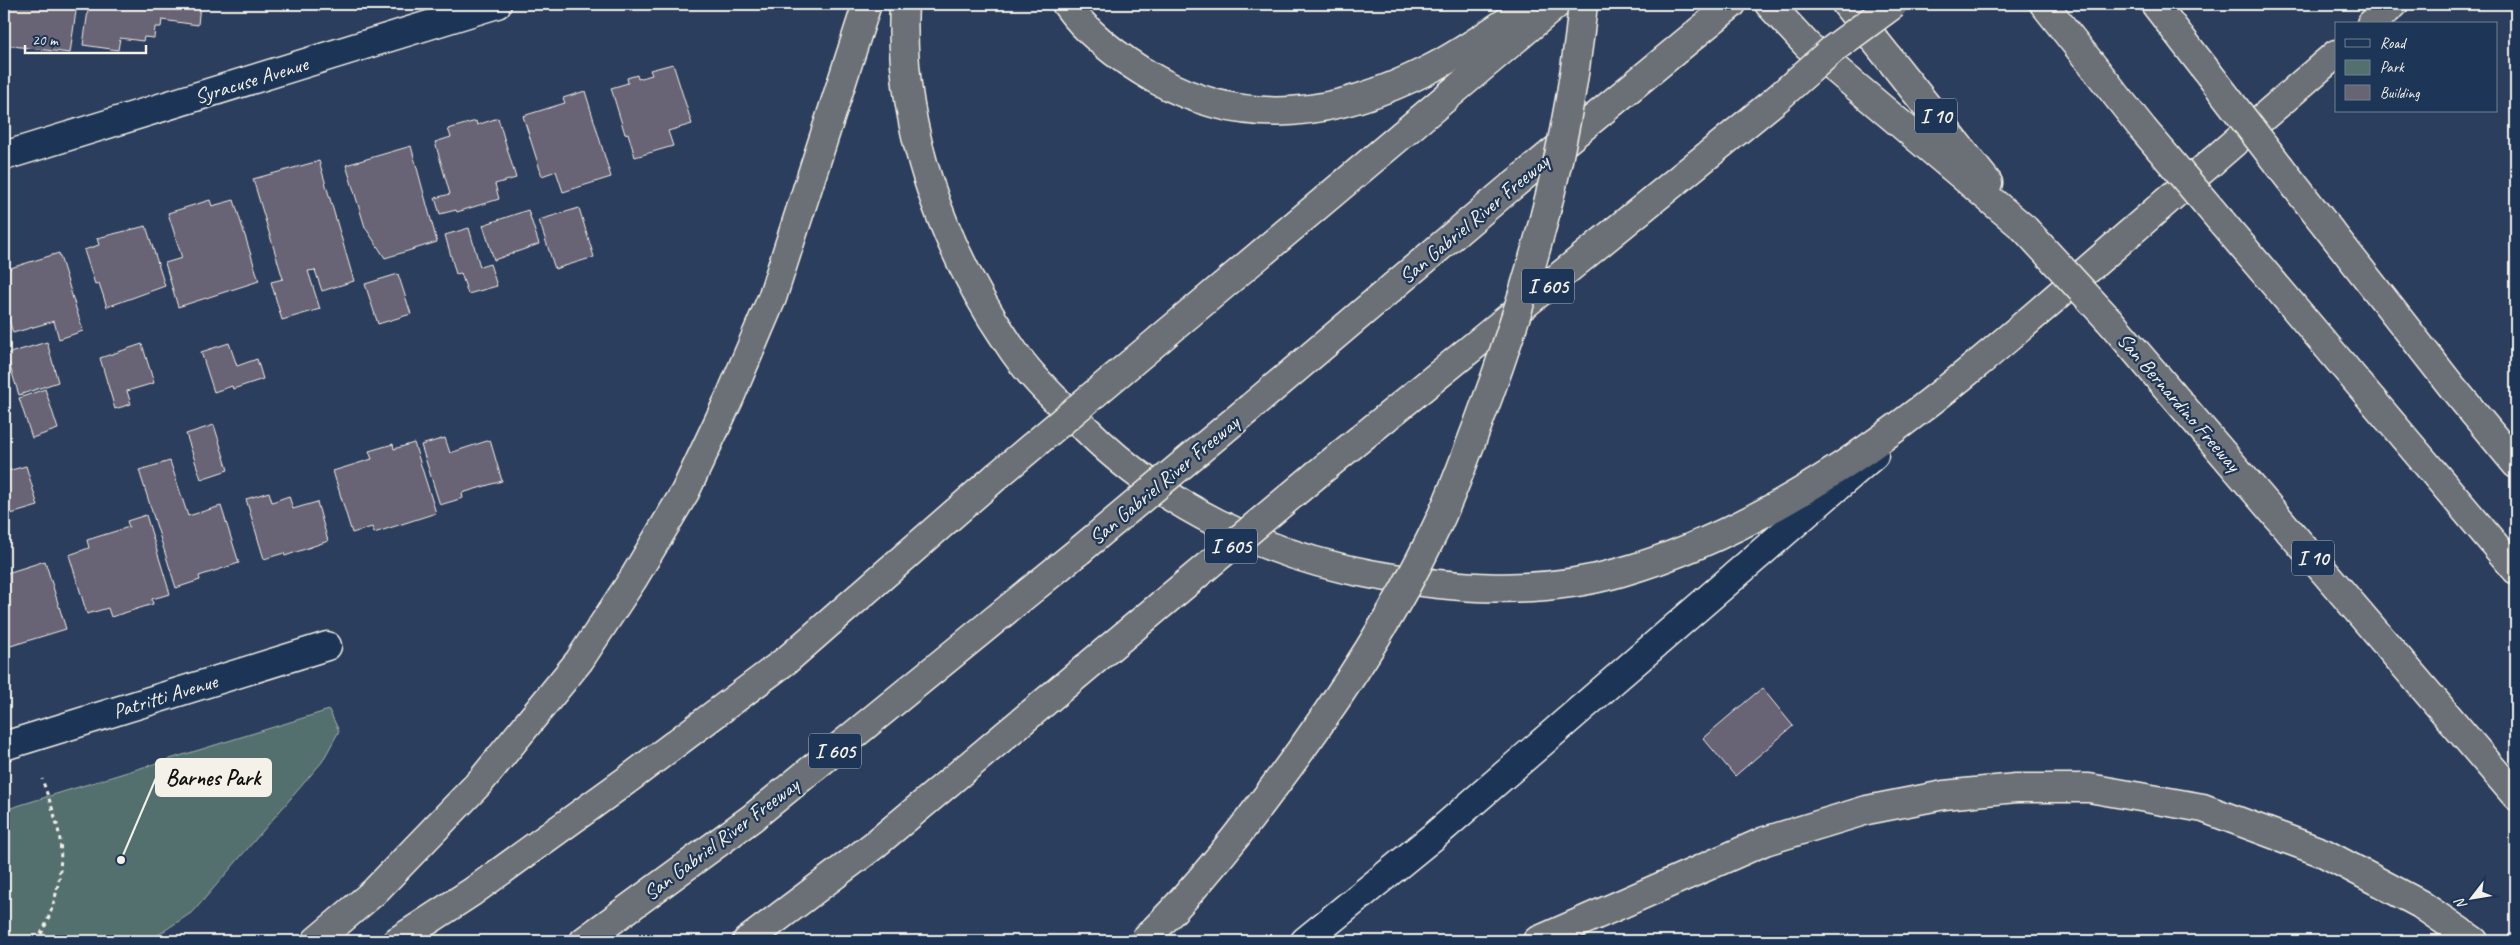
<svg xmlns="http://www.w3.org/2000/svg" width="2520" height="945" font-family="Caveat,sans-serif">
<style>
.green{fill:#53706e;stroke:#a4b0ab}
.building{fill:#686474;stroke:#f4f1e8}
.lines{fill:none;stroke-linecap:round;stroke-linejoin:round}
.minor-casing{stroke:#f4f1e8;stroke-width:31}
.highway-casing{stroke:#f4f1e8;stroke-width:31}
.path{stroke:#f4f1e8;stroke-width:3;stroke-dasharray:4 4;stroke-linecap:butt}
.minor{stroke:#1d3557;stroke-width:28}
.highway{stroke:#6b7074;stroke-width:28}
.highway-bridge-casing{stroke:#f4f1e8;stroke-width:31;stroke-linecap:butt}
.highway-bridge{stroke:#6b7074;stroke-width:28}
.labels{text-anchor:middle;stroke-width:4.5;stroke-linejoin:round;paint-order:stroke}
.shield{fill:#1d3557;stroke:#b4b9bc;stroke-width:1}
.shield-label{font-size:20px;font-weight:bold;fill:#f4f1e8}
.street-label{font-size:21px;fill:#f4f1e8;stroke:#1d3557}
.leader{fill:none;stroke:#f4f1e8;stroke-width:2}
.callout-dot{fill:#f4f1e8;stroke:#1d3557;stroke-width:2}
.callout{fill:#f4f1e8;stroke:#f4f1e8;stroke-width:2}
.callout-label{font-size:22px;text-anchor:middle;font-weight:bold;fill:#111}
</style>
<rect width="100%" height="100%" fill="#2c3e5d"/>
<filter id="ink" filterUnits="userSpaceOnUse"><feTurbulence type="fractalNoise" baseFrequency=".02" numOctaves="2"/><feDisplacementMap in="SourceGraphic" scale="10" xChannelSelector="R" yChannelSelector="G"/><feConvolveMatrix kernelMatrix="1 2 1 2 8 2 1 2 1" color-interpolation-filters="sRGB"/></filter>
<g filter="url(#ink)">
<polygon class="green" points="329,710 339,731 322,762 194,911 149,941 4,941 4,810"/>
<g class="building">
<polygon points="4,4 77,4 70,53 4,45"/>
<polygon points="89,4 200,4 198,25 162,20 161,27 155,27 154,38 144,37 143,41 120,38 118,50 83,45"/>
<polygon points="673,64 692,124 668,131 673,146 635,157 628,133 625,134 611,88 628,83 627,78 637,75 638,79 652,75 650,70"/>
<polygon points="585,91 611,177 563,192 556,171 542,176 523,116 565,103 563,98"/>
<polygon points="498,118 516,178 495,184 499,199 457,212 456,210 440,214 435,198 450,194 435,142 451,137 448,129 476,121 477,125"/>
<polygon points="411,146 437,242 385,258 365,227 346,165"/>
<polygon points="319,161 354,281 322,291 315,270 308,271 320,309 282,320 271,282 283,279 253,179"/>
<polygon points="210,200 212,206 234,200 259,281 178,307 165,263 182,258 168,213"/>
<polygon points="579,208 594,257 555,269 539,220"/>
<polygon points="528,210 539,244 494,260 483,225"/>
<polygon points="146,226 165,286 107,307 99,283 95,284 84,250 99,245 97,238"/>
<polygon points="469,228 480,267 490,264 497,286 468,294 461,273 456,274 445,235"/>
<polygon points="59,253 83,331 59,339 54,321 13,333 4,303 4,270"/>
<polygon points="398,274 411,314 378,324 365,284"/>
<polygon points="47,342 58,382 19,395 6,354"/>
<polygon points="229,343 237,366 257,359 263,379 233,389 232,386 214,392 201,352"/>
<polygon points="142,344 154,383 127,391 131,404 115,409 100,358"/>
<polygon points="45,389 58,429 32,438 19,398"/>
<polygon points="214,425 228,470 201,479 186,434"/>
<polygon points="445,438 450,453 490,440 502,481 462,493 463,498 440,505 421,445"/>
<polygon points="414,443 436,513 374,533 372,527 352,533 333,471 372,459 369,451 393,444 394,449"/>
<polygon points="170,461 188,516 221,506 239,563 199,576 200,580 176,588 139,470"/>
<polygon points="26,466 38,506 4,516 4,472"/>
<polygon points="269,492 272,502 289,496 293,509 317,502 328,541 285,556 284,553 264,559 246,499"/>
<polygon points="146,515 170,594 152,599 153,604 111,617 108,608 87,614 69,555 89,548 87,540 129,527 127,521"/>
<polygon points="45,561 66,629 4,648 4,574"/>
<polygon points="1762,688 1793,726 1735,776 1703,738"/>
</g>
<g class="lines">
<defs>
<g id="minor">
<polyline points="4,156 497,4"/>
<polyline points="4,746 327,646"/>
<polyline points="1305,941 1434,836 1874,455"/>
</g>
<g id="highway">
<path d="M904 4C898 125 941 244 1008 343 1029 376 1059 403 1087 430 1162 505 1265 555 1370 574 1453 589 1539 596 1621 572 1800 521 1948 391 2085 272 2169 199 2253 127 2336 54"/>
<path d="M1066 4C1088 35 1122 60 1155 79 1248 131 1339 115 1430 69 1466 51 1499 26 1533 4"/>
<polyline points="1769,4 1807,45 2025,229"/>
<polyline points="1846,4 1988,183"/>
<polyline points="2044,4 2143,129"/>
<polyline points="2155,4 2209,74"/>
<polyline points="2371,24 2394,4"/>
<polyline points="2281,168 2453,388 2516,464"/>
<polyline points="2221,221 2516,570"/>
<polyline points="2109,320 2516,796"/>
<polyline points="1161,338 1557,4"/>
<polyline points="1251,407 1507,190 1732,4"/>
<polyline points="1317,474 1778,98"/>
<polyline points="316,941 374,892 481,781 579,661 633,579 685,492 730,397 772,298 867,4"/>
<polyline points="397,941 472,892 627,780 788,659 997,476"/>
<polyline points="584,941 752,818 1079,551"/>
<polyline points="747,941 873,846 1144,619"/>
<polyline points="1537,941 1765,841 1867,810 1944,795 2016,788 2089,788 2203,808 2324,853 2420,904 2474,941"/>
</g>
</defs>
<use href="#minor" class="minor-casing"/>
<use href="#highway" class="highway-casing"/>
<path class="path" d="M37 941C55 912 65 868 59 834 56 816 48 797 42 779"/>
<use href="#minor" class="minor"/>
<use href="#highway" class="highway"/>
<defs>
<g id="highway-bridge">
<polyline points="2209,74 2281,168"/>
<polyline points="1778,98 1833,49 1894,4"/>
<polyline points="2143,129 2221,221"/>
<polyline points="2025,229 2109,320"/>
<polyline points="997,476 1161,338"/>
<polyline points="1079,551 1251,407"/>
<polyline points="1144,619 1317,474"/>
<path d="M1143 941C1189 897 1229 847 1267 796 1329 714 1389 626 1434 532 1451 498 1464 460 1478 424 1529 290 1569 147 1583 4"/>
</g>
</defs>
<use href="#highway-bridge" class="highway-bridge-casing"/>
<use href="#highway-bridge" class="highway-bridge"/>
</g>
</g>
<g class="labels">
<g class="shield">
<rect x="1915" y="98.5" width="42" height="35" rx="4"/>
<rect x="1522" y="268.5" width="52" height="35" rx="4"/>
<rect x="1205" y="528.5" width="52" height="35" rx="4"/>
<rect x="2292" y="540.5" width="42" height="35" rx="4"/>
<rect x="809" y="733.5" width="52" height="35" rx="4"/>
</g>
<g class="shield-label">
<text x="1936" y="123">I 10</text>
<text x="1548" y="293">I 605</text>
<text x="1231" y="553">I 605</text>
<text x="2313" y="565">I 10</text>
<text x="835" y="758">I 605</text>
</g>
<g class="street-label">
<text transform="translate(251 80) rotate(-17)" y="7">Syracuse Avenue</text>
<text transform="translate(1474 219) rotate(-40)" y="7">San Gabriel River Freeway</text>
<text transform="translate(2179 402) rotate(49)" y="7">San Bernardino Freeway</text>
<text transform="translate(1164 480) rotate(-40)" y="7">San Gabriel River Freeway</text>
<text transform="translate(165 696) rotate(-17)" y="7">Patritti Avenue</text>
<text transform="translate(721 839) rotate(-37)" y="7">San Gabriel River Freeway</text>
</g>
</g>
<path class="leader" d="M121 860L156 778"/>
<circle class="callout-dot" cx="121" cy="860" r="5"/>
<rect class="callout" x="156" y="759" width="115" height="37" rx="5"/>
<g class="callout-label">
<text x="213" y="785">Barnes Park</text>
</g>
<rect width="2520" height="945" fill="none" stroke="#1d3557" stroke-width="20"/>
<rect x="10" y="10" width="2500" height="925" fill="none" stroke="#f4f1e8" stroke-width="2" filter="url(#ink)"/>
<rect x="2335" y="22" width="162" height="90" fill="#1d3557" stroke="#738091"/>
<rect x="2345" y="39" width="25" height="8" fill="#1d3557" stroke="#738091"/>
<text x="2380" y="48" font-size="15" fill="#f4f1e8">Road</text>
<rect x="2345" y="60" width="25" height="15" fill="#53706e" stroke="#738091"/>
<text x="2380" y="72" font-size="15" fill="#f4f1e8">Park</text>
<rect x="2345" y="85" width="25" height="15" fill="#686474" stroke="#738091"/>
<text x="2380" y="98" font-size="15" fill="#f4f1e8">Building</text>
<g transform="translate(2472 898) rotate(239)" stroke="#1d3557" stroke-width="4" paint-order="stroke">
<path d="M0-4L9 19L0 12L-9 19Z" fill="#f4f1e8"/>
<text y="-8" font-size="14" font-weight="bold" text-anchor="middle" fill="#f4f1e8">N</text>
</g>
<path d="M25 45v8h121v-8" fill="none" stroke="#f4f1e8" stroke-width="2.5"/>
<text x="32" y="45" font-size="15" fill="#f4f1e8" stroke="#1d3557" stroke-width="4" paint-order="stroke">20 m</text>
</svg>
